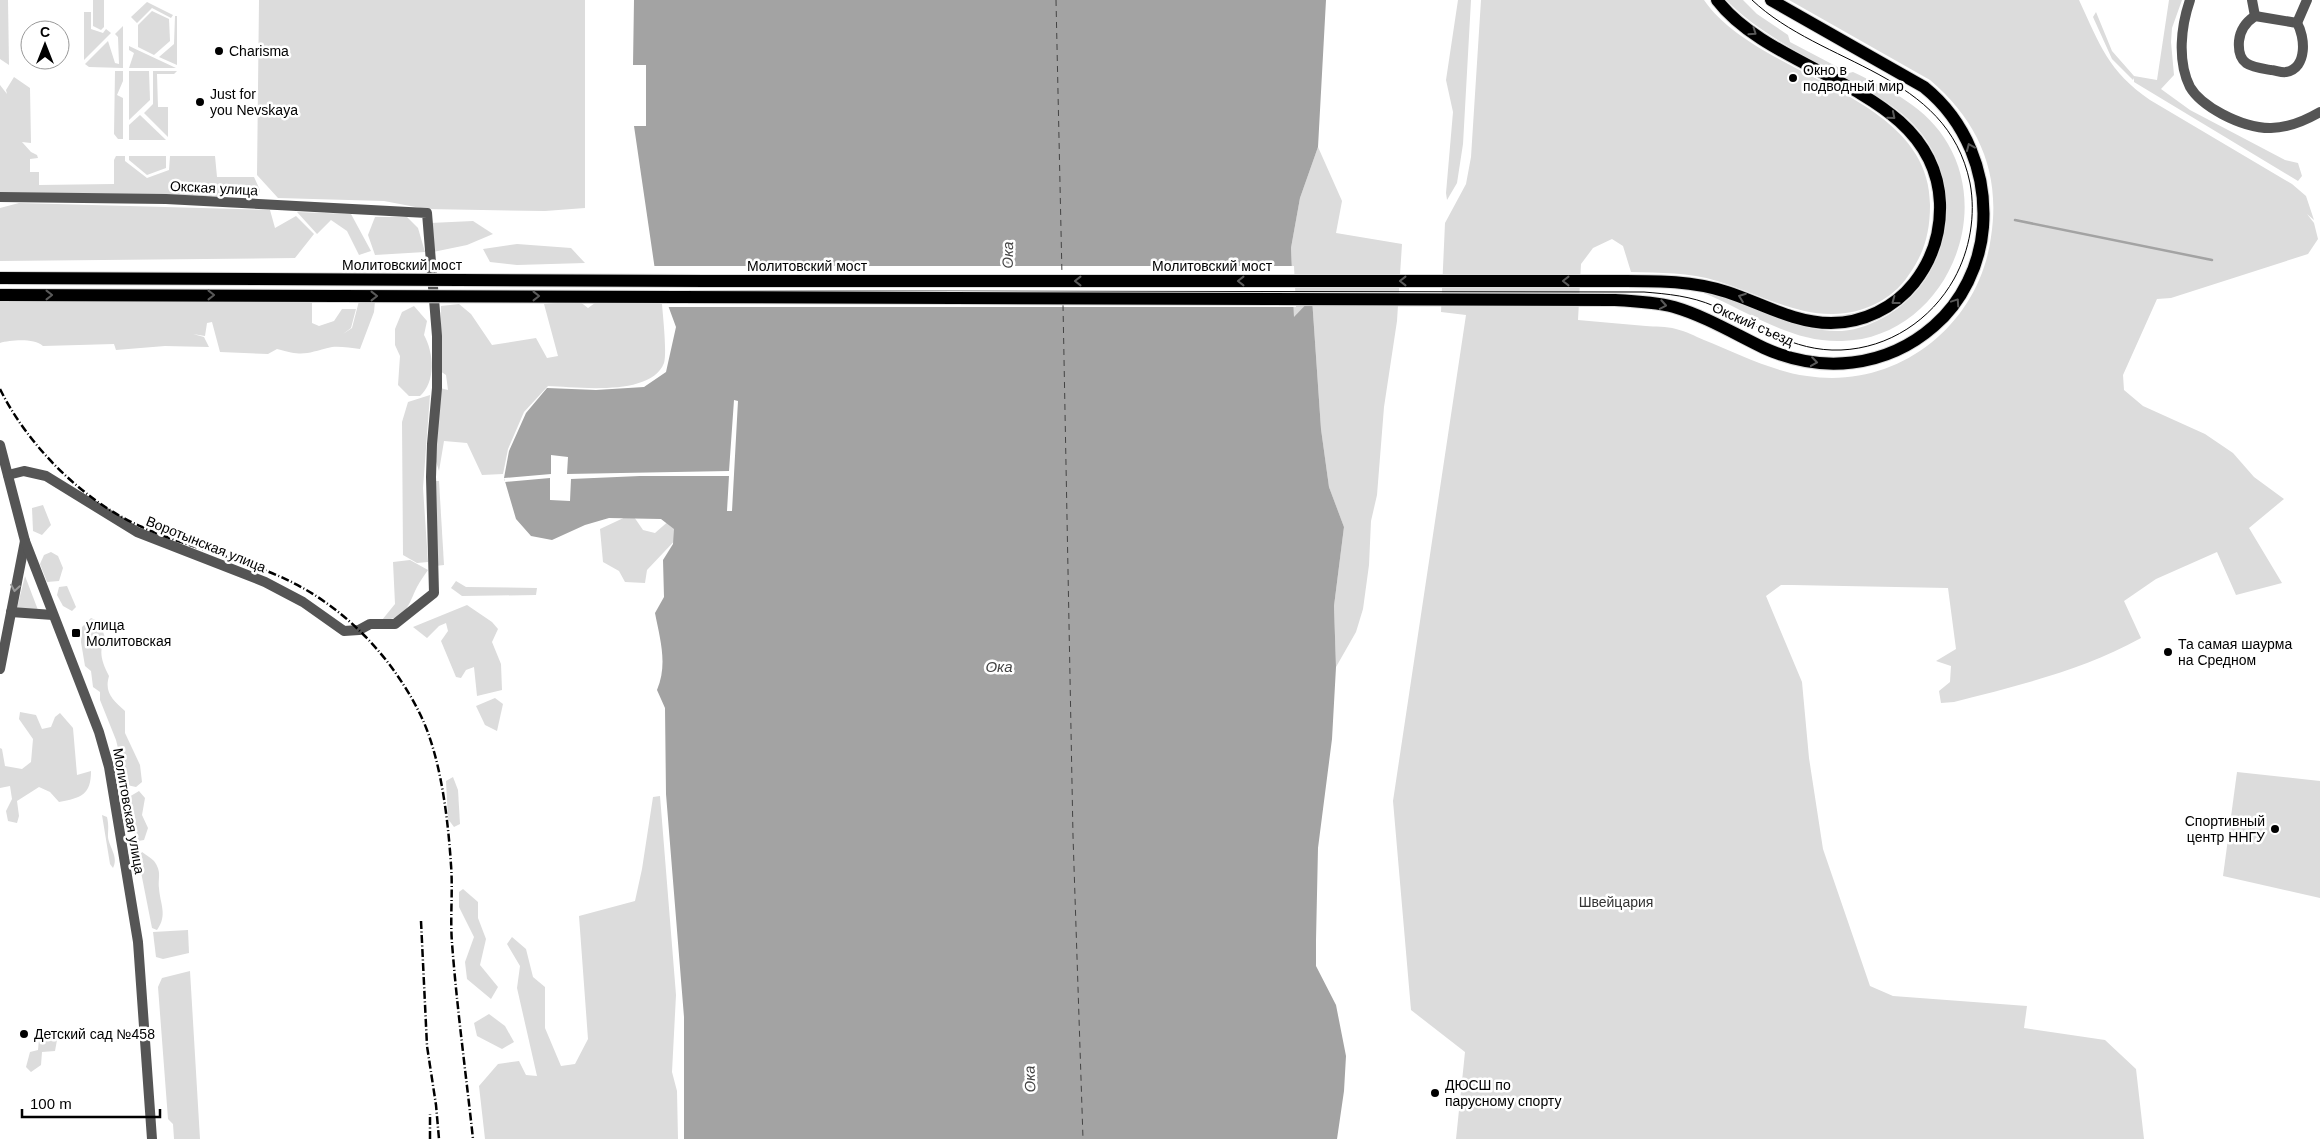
<svg xmlns="http://www.w3.org/2000/svg" width="2320" height="1139" font-family="Helvetica,sans-serif">
<style>
.green{fill:#dcdcdc}
.water{fill:#a3a3a3}
.pier{fill:#fff}
.lines{fill:none;stroke-linecap:round;stroke-linejoin:round}
.stream{stroke:#a3a3a3;stroke-width:2.5}
.ferry{stroke:#444;stroke-width:1;stroke-dasharray:6 5;stroke-linecap:butt}
.primary-casing{stroke:#dbdbdb;stroke-width:14}
.minor{stroke:#555;stroke-width:10}
.tertiary{stroke:#555;stroke-width:10}
.primary{stroke:#000;stroke-width:12}
.tram{stroke:#000;stroke-width:1}
.rail{stroke:#000;stroke-width:2.5;stroke-dasharray:8 2.5 1 2.5;stroke-linecap:butt}
.primary-bridge-casing{stroke:#dbdbdb;stroke-width:14;stroke-linecap:butt}
.primary-bridge{stroke:#000;stroke-width:12}
.oneway{stroke:#595959}
.oneway2{stroke:#999}
.poi-dot{fill:#000;stroke:#fff;stroke-width:2}
.labels{text-anchor:middle;stroke-width:5;stroke-linejoin:round;paint-order:stroke}
.poi-label{font-size:14px;fill:#000;stroke:#fff;text-anchor:start}
.street-label{font-size:14px;fill:#000;stroke:#fff}
.park-label{font-size:14px;fill:#333;stroke:#fff}
.water-label{font-size:15px;font-style:italic;fill:#444;stroke:#fff}
</style>
<rect width="100%" height="100%" fill="#fff"/>
<g class="green">
<polygon points="0,0 8,0 9,65 0,59"/>
<polygon points="93,0 104,0 104,27 101,30 93,26"/>
<polygon points="259,0 585,0 585,208 545,211 426,209 384,201 278,198 257,175"/>
<polygon points="1458,0 1471,0 1463,144 1457,183 1447,200 1446,193 1453,112 1446,80"/>
<path d="M1481 0H1704C1758 79 1930 92 1930 205 1930 233 1924 254 1908 276 1892 300 1862 314 1833 314 1794 315 1754 292 1717 281 1689 272 1660 273 1631 272L1623 246 1612 239 1593 248 1581 264 1578 320C1600 322 1623 324 1646 326 1655 327 1666 326 1676 329 1685 331 1695 336 1704 340 1737 353 1771 371 1807 376 1897 390 1979 326 1991 237 2001 173 1979 122 1930 80L1789 0H2079C2100 45 2108 71 2150 100L2292 184 2306 196 2314 220 2307 214 2314 223 2318 239 2308 254 2171 298 2157 299 2123 375 2124 390 2143 406 2205 434 2233 453 2254 477 2284 499 2249 528 2282 583 2236 595 2217 552 2156 579 2124 601 2141 638C2081 671 2019 685 1954 702L1941 703 1939 691 1950 682 1951 666 1936 661 1956 649 1948 588 1792 585H1781L1766 596 1802 682 1809 758 1823 849 1870 986 1893 996 2027 1006 2024 1028 2105 1040 2136 1069 2144 1139H1456L1465 1052 1411 1010 1393 801 1466 315 1441 312 1445 223 1466 184 1471 157Z"/>
<path d="M1726 0H1743L1757 14 1788 35 1790 42 1849 73 1853 72C1890 90 1927 107 1948 144 1995 225 1937 339 1842 341 1790 343 1747 310 1701 292 1749 301 1792 333 1842 331 1858 330 1874 323 1888 315 1954 275 1967 181 1914 125 1898 108 1876 95 1856 84 1811 59 1762 36 1726 0Z"/>
<polygon points="2169,0 2182,0 2172,28 2171,42 2174,75 2161,89 2190,110 2285,160 2298,163 2302,176 2298,181 2134,82 2134,78 2133,80 2112,59 2093,17 2096,12 2112,51 2134,76 2157,80"/>
<polygon points="147,2 173,15 171,18 152,8 137,23 131,17"/>
<polygon points="152,11 169,19 170,41 154,55 138,47 138,25"/>
<polygon points="84,12 91,12 91,29 103,33 106,29 111,33 84,60"/>
<polygon points="175,16 177,16 177,65 159,57 174,44"/>
<polygon points="123,26 123,68 89,67 85,64 108,41 115,63 119,64 118,37 115,34"/>
<polygon points="129,46 176,68 129,68 134,53 129,50"/>
<polygon points="115,71 123,71 123,81 117,95 123,98 123,139 118,139 114,134"/>
<polygon points="129,71 149,71 150,100 129,120"/>
<polygon points="153,71 177,71 174,74 157,74 158,107 168,107 168,137 144,113 153,104"/>
<polygon points="14,77 30,88 31,143 22,142 31,152 37,155 38,158 30,159 30,172 39,172 39,185 114,184 114,160 116,156 125,156 125,161 147,178 169,170 170,156 215,156 217,177 254,177 260,190 259,196 0,195 0,85 7,94 6,90"/>
<polygon points="140,115 166,140 129,140 129,125"/>
<polygon points="1318,147 1342,201 1336,233 1402,244 1397,321 1384,407 1377,495 1371,521 1369,565 1363,609 1356,632 1336,667 1334,606 1344,527 1329,487 1321,429 1312,298 1294,318 1291,248 1300,198"/>
<polygon points="129,156 166,156 166,168 147,175 129,160"/>
<polygon points="19,203 270,210 275,228 296,216 314,234 295,258 0,261 0,208"/>
<polygon points="297,212 351,214 371,251 359,255 347,231 331,220 317,234"/>
<polygon points="375,217 407,217 418,228 425,252 375,255 368,235"/>
<polygon points="473,221 493,234 467,245 433,252 430,223"/>
<polygon points="517,244 571,248 585,263 517,265 490,262 483,249"/>
<path d="M312 299V323L319 326 334 321 342 309H356L351 328 343 334 352 328 359 301H375L374 312 360 349C351 348 340 346 332 347 306 353 305 357 277 349L268 354 220 352 212 322 207 323 205 336 193 334 204 337 209 347 165 346 116 350 114 344 43 346C34 338 11 340 0 343V300Z"/>
<path d="M651 300 662 304C663 317 667 353 664 363 651 397 577 387 548 386L524 412 508 449 503 474 482 475 467 443 444 441 439 471 433 452 440 388 448 390 446 375 440 371 441 306 459 304 471 314 492 345 536 338 547 358 558 356 544 304 579 301 588 308 595 303Z"/>
<path d="M414 306 427 321 424 335C434 353 436 382 420 396H409L398 385 400 356 395 345V329L402 312Z"/>
<polygon points="430,395 423,488 428,562 417,563 403,555 402,422 408,402"/>
<polygon points="433,481 439,481 444,565 435,566"/>
<polygon points="43,505 51,525 42,535 33,531 32,508"/>
<polygon points="632,514 643,530 655,533 671,519 681,534 647,570 645,583 625,582 619,571 603,562 600,529"/>
<polygon points="51,552 58,556 63,568 59,581 47,582 40,564 44,555"/>
<path d="M410 560 428 570C424 576 420 581 417 587 408 605 407 619 382 620L395 604 393 562Z"/>
<polygon points="25,576 38,610 17,608"/>
<polygon points="456,581 466,587 537,588 536,595 462,596 451,588"/>
<polygon points="67,586 76,607 72,611 63,606 57,595 59,587"/>
<polygon points="467,605 492,622 498,629 492,642 501,664 502,690 477,696 474,667 466,670 461,678 456,677 441,641 448,631 446,623 439,626 427,638 413,627"/>
<path d="M91 618 100 622 105 638C98 652 102 662 109 676 104 693 113 700 125 711V733L140 765 142 782 136 787 127 785 116 740 100 700V692L93 687 91 671 85 666 81 642 82 627Z"/>
<polygon points="495,698 503,704 497,731 485,725 476,706"/>
<path d="M20 712 36 715 42 729 51 727 55 717 60 713 73 728 77 775 91 771C91 795 81 798 59 802L50 792 39 787 17 801 19 816 17 823 8 821 6 811 12 799 10 786 0 788V748L2 749 5 766 22 769 31 762 33 739 19 719Z"/>
<polygon points="2237,772 2320,781 2320,898 2223,876"/>
<polygon points="453,777 458,790 460,824 454,827 448,819 446,781"/>
<polygon points="139,791 145,798 142,815 148,828 144,840 138,841 133,832 129,797"/>
<polygon points="660,796 676,995 672,1072 677,1091 678,1139 485,1139 479,1086 498,1064 519,1061 526,1075 537,1076 517,988 520,966 507,944 512,937 526,949 533,977 545,987 545,1028 561,1066 575,1064 588,1039 579,916 635,901 642,869 653,797"/>
<path d="M102 815 107 817C109 826 108 830 108 837 109 847 119 857 113 868L110 864Z"/>
<path d="M142 852C146 855 151 858 154 861 162 872 158 877 159 888 160 904 168 915 157 930L152 928 138 857Z"/>
<polygon points="463,889 478,902 478,918 486,939 480,965 498,987 491,999 467,979 465,962 474,937 459,907 459,892"/>
<polygon points="188,930 189,953 163,959 156,957 153,932"/>
<polygon points="190,971 200,1139 174,1139 173,1124 168,1119 158,987 162,978"/>
<polygon points="489,1014 505,1026 514,1042 502,1049 477,1036 474,1023"/>
<polygon points="52,1035 57,1040 55,1051 42,1052 41,1065 31,1072 26,1067 30,1052 38,1050 39,1039"/>
</g>
<path class="water" d="M634 0H1326L1318 147 1300 198 1291 248 1294 317 1312 298 1321 429 1329 487 1344 527 1334 606 1336 667 1332 739 1318 848 1316 940V966L1336 1005 1346 1056 1344 1091 1337 1139H684V1017L666 794 665 708 657 690C668 664 660 639 655 613L664 597 663 560 673 544 674 529 661 519 609 518 585 525 552 540 531 536 516 519 504 478 509 451 526 413 547 388 596 390 644 387 666 372 676 327 655 270 634 126H646V65H633Z"/>
<g class="pier">
<polygon points="652,266 1294,266 1296,307 666,307"/>
<polygon points="734,400 738,401 732,511 727,511 729,476 640,476 571,479 570,501 550,500 550,478 505,482 504,478 551,474 551,455 568,457 567,474 729,471"/>
</g>
<g class="lines">
<polyline class="stream" points="2015,220 2212,260"/>
<g class="ferry">
<polyline points="1056,0 1062,276"/>
<polyline points="1063,305 1073,836 1083,1139"/>
</g>
<defs>
<g id="primary">
<path d="M1615 281C1653 281 1690 280 1727 292 1761 303 1794 323 1831 323 1863 323 1894 308 1914 283 1932 260 1941 232 1940 203 1935 87 1776 77 1717 0"/>
<path d="M1614 300C1634 301 1655 302 1674 307 1705 316 1735 334 1764 348 1821 374 1886 368 1934 326 1962 302 1980 265 1983 227 1987 173 1966 121 1924 87L1771 0"/>
</g>
</defs>
<use href="#primary" class="primary-casing"/>
<g class="minor">
<path d="M2190 0C2181 26 2177 61 2190 87 2197 99 2209 107 2222 114 2258 133 2284 133 2320 112"/>
<polyline points="2252,0 2255,16"/>
<path d="M2255 16 2297 23C2305 36 2308 68 2286 72 2282 73 2275 70 2271 70 2252 67 2237 66 2239 41 2240 30 2246 22 2255 16Z"/>
<polyline points="2297,23 2307,0"/>
<polyline points="0,197 166,199 427,213 437,336 437,388 432,444 431,477 434,593 395,624 370,624 359,630 344,631 303,602 265,582 137,532 46,476 24,471 8,475"/>
<polyline points="11,612 53,615"/>
<polyline points="0,669 25,541"/>
</g>
<polyline class="tertiary" points="0,445 25,541 99,732 109,767 138,942 152,1139"/>
<use href="#primary" class="primary"/>
<path class="tram" d="M0 290 1644 292C1668 294 1691 296 1714 306 1757 324 1792 352 1841 350 1889 348 1931 320 1954 279 1970 250 1976 215 1970 183 1947 71 1823 67 1752 0"/>
<g class="rail">
<path d="M0 389C28 446 84 502 142 527 187 547 236 557 281 577 342 604 392 656 421 716 441 758 448 819 451 865 453 891 450 917 452 943 457 1009 466 1074 473 1139"/>
<polyline points="421,921 427,1046 436,1105 439,1139"/>
<polyline points="430,1139 430,1114"/>
</g>
<defs>
<g id="primary-bridge">
<polyline points="0,278 707,281 1615,281"/>
<polyline points="0,295 1614,300"/>
</g>
</defs>
<use href="#primary-bridge" class="primary-bridge-casing"/>
<use href="#primary-bridge" class="primary-bridge"/>
</g>
<defs><path id="oneway-chevron" d="M-2-3.5L2.5 0L-2 3.5" fill="none" stroke-width="1.6" stroke-linecap="round" stroke-linejoin="round" transform="scale(1.25)"/></defs>
<g class="oneway">
<use href="#oneway-chevron" transform="translate(1753 32) rotate(35)"/>
<use href="#oneway-chevron" transform="translate(1892 116) rotate(40)"/>
<use href="#oneway-chevron" transform="translate(1970 147) rotate(-113)"/>
<use href="#oneway-chevron" transform="translate(1078 281) rotate(180)"/>
<use href="#oneway-chevron" transform="translate(1241 281) rotate(180)"/>
<use href="#oneway-chevron" transform="translate(1403 281) rotate(180)"/>
<use href="#oneway-chevron" transform="translate(1566 281) rotate(180)"/>
<use href="#oneway-chevron" transform="translate(49 295)"/>
<use href="#oneway-chevron" transform="translate(211 295)"/>
<use href="#oneway-chevron" transform="translate(374 296)"/>
<use href="#oneway-chevron" transform="translate(536 296)"/>
<use href="#oneway-chevron" transform="translate(1742 297) rotate(-160)"/>
<use href="#oneway-chevron" transform="translate(1895 301) rotate(143)"/>
<use href="#oneway-chevron" transform="translate(1956 302) rotate(-56)"/>
<use href="#oneway-chevron" transform="translate(1663 305) rotate(10)"/>
<use href="#oneway-chevron" transform="translate(1814 362) rotate(8)"/>
</g>
<use class="oneway2" href="#oneway-chevron" transform="translate(15 588) rotate(99)"/>
<g class="poi-dot">
<circle cx="219" cy="51" r="5"/>
<circle cx="1793" cy="78" r="5"/>
<circle cx="200" cy="102" r="5"/>
<rect x="71" y="628" width="10" height="10" rx="2.5"/>
<circle cx="2168" cy="652" r="5"/>
<circle cx="2275" cy="829" r="5"/>
<circle cx="24" cy="1034" r="5"/>
<circle cx="1435" cy="1093" r="5"/>
</g>
<g class="labels">
<g class="poi-label">
<text x="229" y="56">Charisma</text>
<text x="1803" y="75">Окно в<tspan x="1803" dy="16">подводный мир</tspan></text>
<text x="210" y="99">Just for<tspan x="210" dy="16">you Nevskaya</tspan></text>
<text x="86" y="630">улица<tspan x="86" dy="16">Молитовская</tspan></text>
<text x="2178" y="649">Та самая шаурма<tspan x="2178" dy="16">на Средном</tspan></text>
<text x="2265" y="826" text-anchor="end">Спортивный<tspan x="2265" dy="16">центр ННГУ</tspan></text>
<text x="34" y="1039">Детский сад №458</text>
<text x="1445" y="1090">ДЮСШ по<tspan x="1445" dy="16">парусному спорту</tspan></text>
</g>
<g class="street-label">
<text transform="translate(214 188) rotate(3)" y="5">Окская улица</text>
<text x="402" y="270">Молитовский мост</text>
<text x="807" y="271">Молитовский мост</text>
<text x="1212" y="271">Молитовский мост</text>
<text transform="translate(1753 324) rotate(24)" y="5">Окский съезд</text>
<text transform="translate(206 544) rotate(22)" y="5">Воротынская улица</text>
<text transform="translate(129 811) rotate(80)" y="5">Молитовская улица</text>
</g>
<g class="park-label">
<text x="1616" y="907">Швейцария</text>
</g>
<g class="water-label">
<text transform="translate(1008 255) rotate(-89)" y="5">Ока</text>
<text x="999" y="672">Ока</text>
<text transform="translate(1030 1079) rotate(-92)" y="5">Ока</text>
</g>
</g>
<g transform="translate(45 45)"><circle r="24" fill="#ffffff" stroke="#999999"/>
<path d="M0-4L9 19L0 12L-9 19Z" fill="#000000"/>
<text y="-8" font-size="14" font-weight="bold" text-anchor="middle" fill="#000000">С</text>
</g>
<path d="M22 1109v8h138v-8" fill="none" stroke="#000000" stroke-width="2.5"/>
<text x="30" y="1109" font-size="15" fill="#000000" stroke="#ffffff" stroke-width="4" paint-order="stroke">100 m</text>
</svg>
